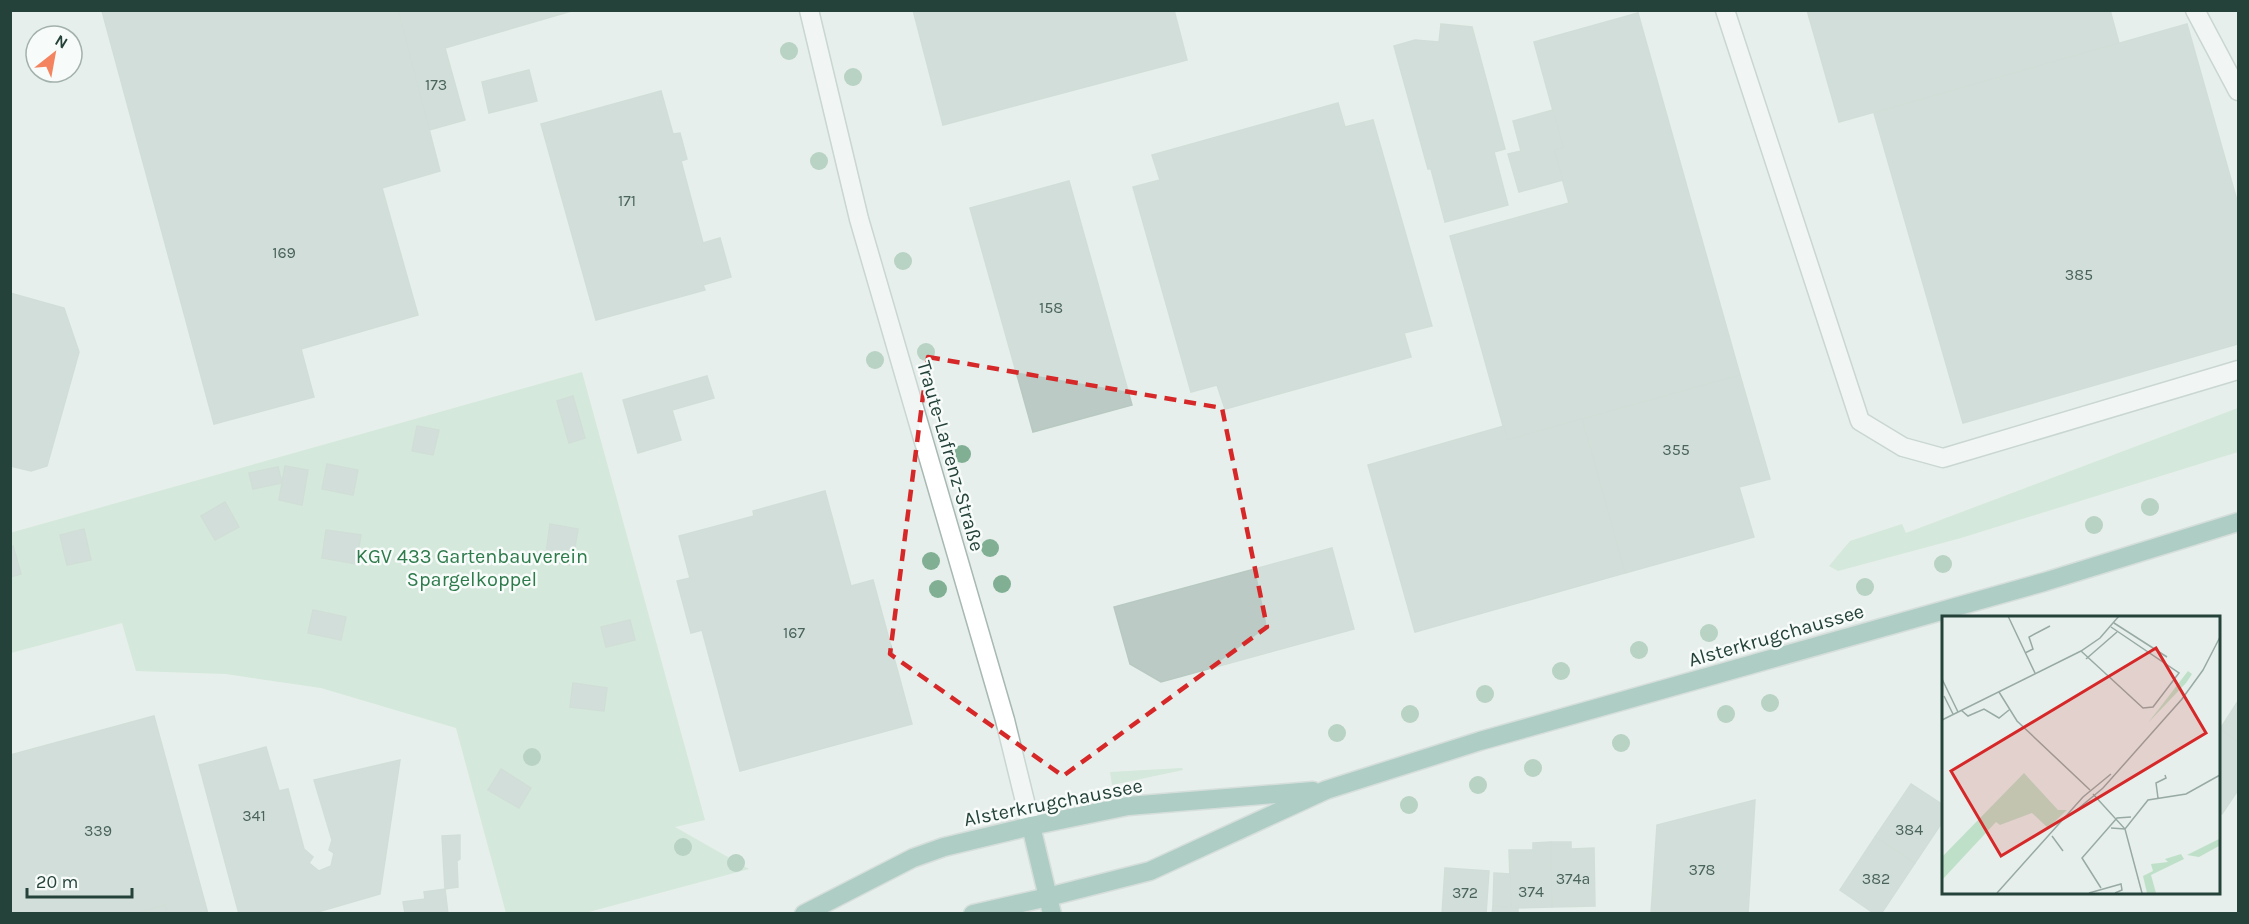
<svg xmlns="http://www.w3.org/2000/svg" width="2249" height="924" font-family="Karla,sans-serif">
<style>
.green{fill:#bfe0c8}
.building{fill:#bbcac4;stroke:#b8c9c2;stroke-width:1.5}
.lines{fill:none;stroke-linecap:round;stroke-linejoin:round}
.minor-casing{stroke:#a8b8b2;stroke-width:21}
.major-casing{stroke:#c2cac8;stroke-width:21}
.minor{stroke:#fff;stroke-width:18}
.major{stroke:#6aa596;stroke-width:18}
.tree{fill:#80af93}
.marked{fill:none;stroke:#d62828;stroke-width:4.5;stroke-dasharray:12 8;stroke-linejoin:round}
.labels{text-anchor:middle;stroke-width:5;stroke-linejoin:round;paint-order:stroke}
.number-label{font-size:16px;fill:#4a645c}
.street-label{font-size:20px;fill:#24423a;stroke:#f7fbf9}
.park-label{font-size:20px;fill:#2d7a4b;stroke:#f7fbf9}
.inset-road{fill:none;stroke:#98aaa4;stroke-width:1.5}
.view{fill:#d62828;fill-opacity:0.15;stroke:#d62828;stroke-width:3}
.inset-edge{fill:none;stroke:#24423a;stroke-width:3}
</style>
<rect width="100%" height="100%" fill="#e6efeb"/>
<g class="green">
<polygon points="582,372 705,820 675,827 749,869 585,913 506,913 456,728 321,688 226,674 136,671 122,623 11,653 10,533"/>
<polygon points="2238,408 2238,452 1961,538 1838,571 1829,566 1850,541 1902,524 1906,533"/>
<polygon points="1182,768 1183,770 1112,785 1110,772"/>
</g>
<g class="building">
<polygon points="398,10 575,10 445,48 465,120 429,130"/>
<polygon points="398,10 440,171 382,188 418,315 301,349 314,397 214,424 102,11"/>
<polygon points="913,10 1174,10 1187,60 943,125"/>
<polygon points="1807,10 2110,10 2119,43 1839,122"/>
<polygon points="1638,13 1740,375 1507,440 1450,236 1569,203 1554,150 1563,147 1534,42"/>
<polygon points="1441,24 1472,27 1505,149 1494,152 1508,205 1445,222 1431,169 1428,169 1394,46 1415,40 1439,42"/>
<polygon points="2187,24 2238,204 2238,344 1963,423 1874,113"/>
<polygon points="529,70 537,101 489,113 482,82"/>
<polygon points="661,91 673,134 680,133 687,159 681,161 703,243 720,238 731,277 703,285 705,290 596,320 541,124"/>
<polygon points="1338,103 1345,127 1373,120 1432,326 1404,333 1411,357 1225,409 1217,385 1191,392 1133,187 1160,180 1152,155"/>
<polygon points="1553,110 1563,147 1554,150 1563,180 1519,192 1508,154 1521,151 1513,121"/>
<polygon points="1069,181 1132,405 1033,432 970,208"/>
<polygon points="10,293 64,308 79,352 47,466 31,471 10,466"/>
<polygon points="1740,375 1770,479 1739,487 1754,537 1625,573 1582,419"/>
<polygon points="707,376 714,398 672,410 681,440 638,453 623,400"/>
<polygon points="573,396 585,438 569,443 557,401"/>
<polygon points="1582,419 1625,573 1415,632 1368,465 1504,426 1507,440"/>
<polygon points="417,426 439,430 433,455 412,451"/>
<polygon points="327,464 358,470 353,495 322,489"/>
<polygon points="285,466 308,470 302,505 279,500"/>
<polygon points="278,467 282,483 253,489 249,473"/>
<polygon points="825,491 851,586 873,580 912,724 740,771 702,630 691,633 677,581 690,578 679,536 754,516 753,511"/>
<polygon points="225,502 239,527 215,540 201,516"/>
<polygon points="550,524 578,529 572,565 545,561"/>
<polygon points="84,529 91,560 67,565 60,535"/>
<polygon points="326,530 361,535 356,564 322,558"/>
<polygon points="13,546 21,574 10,577 10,547"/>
<polygon points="1332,548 1354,629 1161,682 1130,664 1114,607"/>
<polygon points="313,610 346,617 341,640 308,633"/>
<polygon points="630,620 635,640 606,647 601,627"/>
<polygon points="573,683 607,688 604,711 570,707"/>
<polygon points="2238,701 2238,742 2220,729"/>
<polygon points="154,716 208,914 167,914 165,905 135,914 10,914 10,755"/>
<polygon points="2220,729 2238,742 2238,790 2222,814 2218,811 2218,732"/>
<polygon points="266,747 279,791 288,789 304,849 313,857 309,863 319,871 331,866 334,853 329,850 332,840 314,780 400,760 380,894 311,914 239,914 199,765"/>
<polygon points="501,769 531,788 519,808 488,790"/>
<polygon points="1911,784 1943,805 1943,821 1915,863 1875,837"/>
<polygon points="1755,800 1748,914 1651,914 1657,825"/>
<polygon points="460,835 460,859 457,861 458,887 445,889 442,836"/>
<polygon points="1875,837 1915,863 1881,914 1875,914 1840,890"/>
<polygon points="1551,842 1552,907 1511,908 1509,850 1533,850 1533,843"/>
<polygon points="1551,842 1571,842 1571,849 1594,848 1595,906 1552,907"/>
<polygon points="1445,868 1489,871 1486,914 1442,914"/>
<polygon points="1494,873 1510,874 1511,908 1493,906"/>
<polygon points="445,889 448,914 403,914 405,913 403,902 425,899 424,892"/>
<polygon points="165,905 167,914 135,914"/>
<polygon points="1493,906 1518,908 1518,914 1492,914"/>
</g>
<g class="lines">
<defs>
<g id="minor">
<polyline points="809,10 859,219 1005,720 1031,826"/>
<polyline points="1725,10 1860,421 1903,447 1943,458 2238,370"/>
<polyline points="2195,10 2238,91"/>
</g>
<g id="major">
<polyline points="1031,826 1052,914"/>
<polyline points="804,914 913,858 944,847 1031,826 1128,806 1313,791"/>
<polyline points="973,914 1048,897 1150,871 1326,790 1480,741 2044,582 2238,522"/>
</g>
</defs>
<use href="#minor" class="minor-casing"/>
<use href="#major" class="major-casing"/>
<use href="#minor" class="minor"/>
<use href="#major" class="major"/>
</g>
<g class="tree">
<circle cx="789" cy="51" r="9"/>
<circle cx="853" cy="77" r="9"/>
<circle cx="819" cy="161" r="9"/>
<circle cx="903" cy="261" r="9"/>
<circle cx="926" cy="352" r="9"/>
<circle cx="875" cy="360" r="9"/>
<circle cx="962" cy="454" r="9"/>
<circle cx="2150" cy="507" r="9"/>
<circle cx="2094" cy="525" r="9"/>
<circle cx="990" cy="548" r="9"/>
<circle cx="931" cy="561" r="9"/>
<circle cx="1943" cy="564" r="9"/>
<circle cx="1002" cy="584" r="9"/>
<circle cx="1865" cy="587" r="9"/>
<circle cx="938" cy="589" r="9"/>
<circle cx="1709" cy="633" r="9"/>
<circle cx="1639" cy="650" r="9"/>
<circle cx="1561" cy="671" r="9"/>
<circle cx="1485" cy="694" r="9"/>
<circle cx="1770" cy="703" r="9"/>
<circle cx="1410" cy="714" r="9"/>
<circle cx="1726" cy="714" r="9"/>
<circle cx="1337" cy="733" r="9"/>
<circle cx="1621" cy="743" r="9"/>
<circle cx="532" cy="757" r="9"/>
<circle cx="1533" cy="768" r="9"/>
<circle cx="1478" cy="785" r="9"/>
<circle cx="1409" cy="805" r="9"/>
<circle cx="683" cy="847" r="9"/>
<circle cx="736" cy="863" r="9"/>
</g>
<path d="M0 0H2249V924H0ZM928 357 1222 408 1267 627 1063 776 890 654Z" fill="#e6efeb" fill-opacity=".55" fill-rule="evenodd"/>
<path class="marked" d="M928 357 1222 408 1267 627 1063 776 890 654Z"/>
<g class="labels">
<g class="number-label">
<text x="436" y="90">173</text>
<text x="627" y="206">171</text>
<text x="284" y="258">169</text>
<text x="2079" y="280">385</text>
<text x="1051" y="313">158</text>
<text x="1676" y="455">355</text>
<text x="794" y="638">167</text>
<text x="254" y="821">341</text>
<text x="1909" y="835">384</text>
<text x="98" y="836">339</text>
<text x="1702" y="875">378</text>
<text x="1573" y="884">374a</text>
<text x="1876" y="884">382</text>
<text x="1531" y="897">374</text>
<text x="1465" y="898">372</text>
</g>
<g class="street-label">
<text transform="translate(951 456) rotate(74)" y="7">Traute-Lafrenz-Straße</text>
<text transform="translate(1776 635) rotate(-16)" y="7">Alsterkrugchaussee</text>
<text transform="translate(1053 802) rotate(-11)" y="7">Alsterkrugchaussee</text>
</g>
<g class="park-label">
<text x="472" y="563">KGV 433 Gartenbauverein<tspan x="472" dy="23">Spargelkoppel</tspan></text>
</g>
</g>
<g transform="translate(1942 616)">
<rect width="278" height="278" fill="#e6efeb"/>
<path d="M246 55 250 58 244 67 206 107ZM82 157 116 194H125L106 212 90 197 58 209 54 206 0 264V241ZM277 223V230L257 241 245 239ZM239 238 242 243 209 259 214 277H205L201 260 211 255 209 248 226 246 223 243Z" fill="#bfe0c8"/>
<path class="inset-road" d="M66 0 93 57M172 7 225 41M139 35 201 92 211 91 237 57 169 11M83 37 91 33 87 21 108 10M144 43 175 16M0 63 16 96M57 76 75 105 148 174M2 80 11 98M19 94 26 100 42 93 57 102 67 94M0 104 139 35 158 22 177 0M151 178 183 213 200 277M216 182 214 167 224 162 223 159M131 197 161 172 240 83 261 54 278 21M169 212 183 213 206 184 244 178 278 159M110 220 121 235M159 272 140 242 175 202 189 201M55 277 141 181 169 158M147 277 179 268 180 274 173 277"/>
<path class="view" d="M214 32 264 117 59 240 9 155Z"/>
<rect width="278" height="278" class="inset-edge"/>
</g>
<rect width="2249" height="924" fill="none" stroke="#24423a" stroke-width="24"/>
<g transform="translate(54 54) rotate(31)"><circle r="28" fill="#f7fbf9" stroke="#a3b1ad" stroke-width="1.5"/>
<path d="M0-4.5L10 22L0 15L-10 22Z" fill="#f4845f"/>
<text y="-9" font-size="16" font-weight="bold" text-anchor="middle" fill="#24423a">N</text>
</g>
<path d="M27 888v9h105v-9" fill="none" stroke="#24423a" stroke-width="3"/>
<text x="36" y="888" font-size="18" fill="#24423a" stroke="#f7fbf9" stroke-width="4.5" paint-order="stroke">20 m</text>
</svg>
